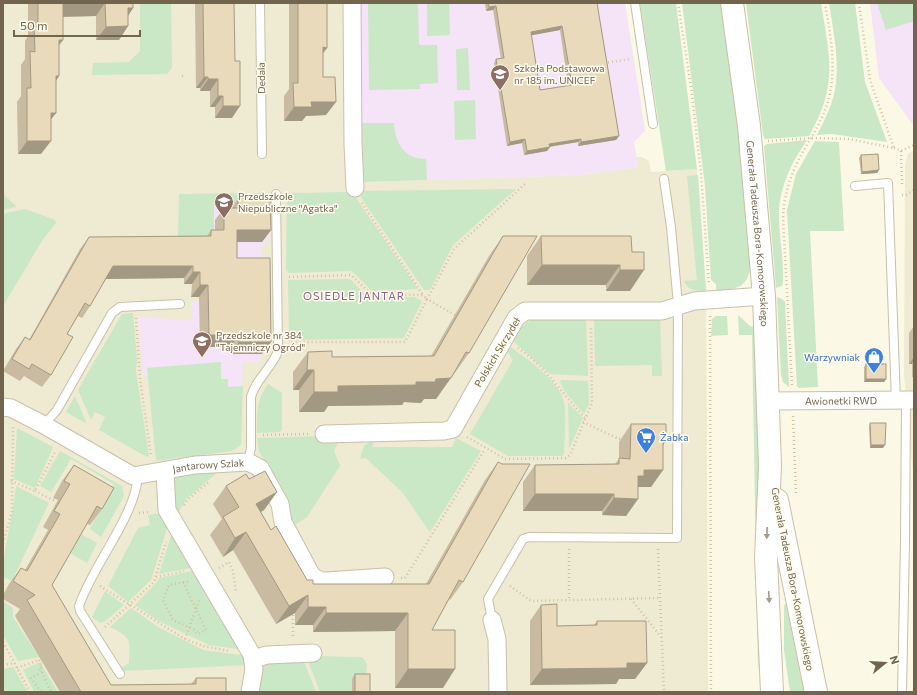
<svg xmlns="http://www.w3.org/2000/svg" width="917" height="695" font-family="Commissioner,sans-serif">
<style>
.residential{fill:#efead2}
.education{fill:#f5e3f7}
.green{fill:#cae7c6}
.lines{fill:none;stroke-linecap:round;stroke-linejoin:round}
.lane-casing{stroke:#c8c0ab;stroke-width:10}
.street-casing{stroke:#c8c0ab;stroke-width:19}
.secondary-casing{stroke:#c9c0a7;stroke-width:24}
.path{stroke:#d3c3a3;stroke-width:2.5;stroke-dasharray:1 3;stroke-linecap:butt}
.lane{stroke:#fff;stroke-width:8}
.street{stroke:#fff;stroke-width:17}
.secondary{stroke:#fff;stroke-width:22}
.wall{fill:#c8bba1;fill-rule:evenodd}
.shaded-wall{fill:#a39983}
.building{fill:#e9dabb;stroke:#a39983;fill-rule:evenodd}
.oneway{fill:#a39b8b}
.labels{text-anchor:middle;stroke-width:3;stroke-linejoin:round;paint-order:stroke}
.education-label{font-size:10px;fill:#785e54;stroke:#fefcec;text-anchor:start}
.street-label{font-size:10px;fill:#72654d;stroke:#fefcec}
.shop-label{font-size:10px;fill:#366cbe;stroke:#fefcec;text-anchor:end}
.neighbourhood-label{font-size:11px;letter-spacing:1px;fill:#8c658e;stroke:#fefcec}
</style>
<rect width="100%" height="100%" fill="#fbf8e6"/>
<g class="residential">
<polygon points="3,3 358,3 365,182 582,175 638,167 636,157 642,157 649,161 651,172 697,169 706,291 708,692 3,692"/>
<polygon points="914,150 914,486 904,373 905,165 908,154"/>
</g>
<g class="education">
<polygon points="358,3 625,3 645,131 634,142 638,167 582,175 364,182"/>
<polygon points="870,3 914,3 914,126 879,78"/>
<polygon points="264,193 271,200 270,238 261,249 262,362 243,362 241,445 232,451 156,461 149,376 143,376 137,317 192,320 191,301 199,301 203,243 178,195"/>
</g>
<g class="green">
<polygon points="140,3 171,3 172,68 167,74 92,75 93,63 129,62 140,51"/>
<polygon points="368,3 418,3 419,45 437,45 438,83 420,84 420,89 369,90"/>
<polygon points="427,3 449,3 450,35 427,36"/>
<polygon points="640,3 676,3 697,169 666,171"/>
<path d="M682 3H723L734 86 751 264C748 287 738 290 716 290V284L711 280 705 186Z"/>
<path d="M746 3H821C830 58 838 85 809 136L765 139 763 135Z"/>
<path d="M829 3H855L865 82 887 142 832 134 817 135C825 119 834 102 836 83 839 57 833 29 829 3Z"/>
<polygon points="877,3 914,3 914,21 886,30"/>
<polygon points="468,48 470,90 457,90 456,49"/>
<polygon points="475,100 476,139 455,140 454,101"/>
<path d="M362 123H394C395 143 404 159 426 159L427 180 364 182Z"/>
<path d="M807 140C792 162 779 187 779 215 779 238 784 260 783 283L782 286 776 288 764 146 767 144Z"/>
<polygon points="815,141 839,142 844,231 810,231 818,387 799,388 797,386 787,210 796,174"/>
<path d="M698 175 706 291C697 291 688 291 684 281L697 280 687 176Z"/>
<polygon points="516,189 453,245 430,290 424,290 362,199 360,191"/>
<polygon points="352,192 418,289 372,291 352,271 289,273 286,270 287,193"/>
<polygon points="264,193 264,206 214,206 214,239 178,239 179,194"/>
<polygon points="3,194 16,206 16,207 3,210"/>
<polygon points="25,209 55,220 56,223 43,239 3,306 3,214"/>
<polygon points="350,279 369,298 414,297 422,301 404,338 289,340 288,280"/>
<polygon points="777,297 782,299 785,302 789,387 783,382 781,375"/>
<polygon points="133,313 137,360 136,371 149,456 147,457 99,430 105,417 95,412 91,420 78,390 122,314"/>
<path d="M738 315 750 326 755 327C760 442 766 558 758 673L752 335H739Z"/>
<polygon points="660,316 662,376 652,376 652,365 595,366 594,319"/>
<polygon points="716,316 727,316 728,335 711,336 712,319"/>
<polygon points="532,319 586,320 588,376 550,374 512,340 521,327"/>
<path d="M509 346C526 358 559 380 564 402 567 418 564 438 564 454L562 456H508L470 434 513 360 506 350Z"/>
<polygon points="221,362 221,379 228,379 228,387 243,386 241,445 232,451 156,461 147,368"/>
<polygon points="561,380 588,381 589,404 584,414 566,393 560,382"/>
<path d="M268 384 282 393V430L280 432 257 433C257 412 256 402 268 384Z"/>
<polygon points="75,396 87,424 66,412"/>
<polygon points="568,403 583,418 569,449"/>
<polygon points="17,428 53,447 35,488 14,479"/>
<polygon points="326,436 338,442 334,451 340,466 307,517 293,526 287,501 259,451 257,438"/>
<polygon points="376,437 372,447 452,447 456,438 481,451 430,532 402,492 366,458 360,459 364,446"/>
<polygon points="60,451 122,486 124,496 101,537 90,529 114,484 71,459 51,492 40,486"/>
<polygon points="217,471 218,472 187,498 175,518 169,477"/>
<path d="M16 486 49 503 12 581 3 577C3 547 13 517 16 486Z"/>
<polygon points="161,513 169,522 151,580 128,602 108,586 138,528 150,525 148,515"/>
<polygon points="173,529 195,567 159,574"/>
<polygon points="81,534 97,543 87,563 70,553"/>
<polygon points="197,570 245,650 209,645 159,621 135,605 157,582 159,578"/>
<polygon points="105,591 124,605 104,622 100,623 92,617"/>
<polygon points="3,601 13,608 13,617 39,657 18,661 3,635"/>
<polygon points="786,604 804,692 790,692 784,650 784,605"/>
<path d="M131 608 158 627 203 650 248 656 249 665 123 671 121 668 129 663C130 639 132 638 110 627Z"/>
<polygon points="312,656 362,657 367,664 366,679 352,692 320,692 308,661"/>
<polygon points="302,661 304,662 316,692 253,692 257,674 266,663"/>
<polygon points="40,662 58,692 34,692 23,670"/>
<polygon points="13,667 28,692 3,692 3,669"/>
</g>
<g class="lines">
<defs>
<g id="lane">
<polyline points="260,3 262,154"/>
<polyline points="635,3 653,124"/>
<polyline points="855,186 888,183 896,401"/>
<polyline points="44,425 57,410 112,313 120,307 180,304"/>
<path d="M248 462 251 448V397C255 380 272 368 278 351L276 194"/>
<polyline points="492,620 488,599 523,539 529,537 677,538 678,305 671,227 664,179"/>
<path d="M120 674 80 611 79 606C92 566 135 517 138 476"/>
<polyline points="902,692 905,543 906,400"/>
</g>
<g id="street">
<polyline points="352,3 353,144 355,188"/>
<path id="s1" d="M768 401 914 400"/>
<path id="s2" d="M3 407 11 408 44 425 133 476 195 465 248 462 260 468 280 504 283 522 312 576 321 581H327L385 577"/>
<polyline points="324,434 444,431 453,429 516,318 525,311 662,311 694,301 764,296"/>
<polyline points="165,471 167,510 252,655 254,669 250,692"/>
<polyline points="492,620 497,639 498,692"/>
<polyline points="253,659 267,655 313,653"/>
</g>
<g id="secondary">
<path id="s3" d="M732 3 749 126 764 296 770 466 766 558 772 692"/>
<polyline points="777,500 816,692"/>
</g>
</defs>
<use href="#lane" class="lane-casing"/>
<use href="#street" class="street-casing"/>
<use href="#secondary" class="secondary-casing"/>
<g class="path">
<polyline points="678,3 691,87 701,172 709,285"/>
<polyline points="604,63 631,59"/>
<polyline points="182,76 185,75"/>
<polyline points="768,141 812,138 849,139 894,148 870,80 859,3"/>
<polyline points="894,148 901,151 914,145"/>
<polyline points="901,151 902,184"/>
<polyline points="902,195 906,195 914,190"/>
<polyline points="362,203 423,295"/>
<polyline points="289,277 351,275 371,294 423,295 427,299 405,342 290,342"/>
<polyline points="455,315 427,299 454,249 525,184"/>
<polyline points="710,316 711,692"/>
<polyline points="136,318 140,379 151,456"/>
<path d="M518 348C546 367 562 394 585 418"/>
<path d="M792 385 783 218C784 195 790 177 800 157 811 137 824 119 829 97 837 66 830 34 825 3"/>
<polyline points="793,416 796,493"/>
<polyline points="583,422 619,439 624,438"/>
<polyline points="263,435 308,434"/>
<polyline points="467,437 505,459 566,458 570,455 592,403 591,326"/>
<polyline points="11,481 35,491 56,450"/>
<polyline points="35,491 55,501"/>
<polyline points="184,505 188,499 210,481"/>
<polyline points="139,513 150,512"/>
<polyline points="3,543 12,511 13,427"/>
<polyline points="569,549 569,600"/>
<polyline points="658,549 664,692"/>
<polyline points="219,568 229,562 233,571 236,593"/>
<polyline points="156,577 184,571"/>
<polyline points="401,578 405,578 485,449"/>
<polyline points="183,582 206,630 198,634 195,630 173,620 163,600 169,585 190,581"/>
<polyline points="3,585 4,586"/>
<polyline points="100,586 185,639 203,646 230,651"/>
<polyline points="510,586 531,601 659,598"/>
<polyline points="631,599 661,637"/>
<polyline points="293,615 293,639"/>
<polyline points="105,627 154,582 166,542"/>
<polyline points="185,639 200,598"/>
<polyline points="3,642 30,692"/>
<polyline points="39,660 42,667 39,668 42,672 31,678 41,692"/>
<polyline points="3,665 15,663"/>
<polyline points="17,668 39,660"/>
<polyline points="42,672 51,692"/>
</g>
<use href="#lane" class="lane"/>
<use href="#street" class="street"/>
<use href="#secondary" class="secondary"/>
</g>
<g class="wall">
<polygon points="28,3 133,3 133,8 128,16 128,26 119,40 96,40 96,16 63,17 63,40 59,45 59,76 56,81 56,113 51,119 41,154 18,154 17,102 21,96 21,65 25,59 25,41 28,36"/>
<polygon points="195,3 234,3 232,118 215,118 215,107 210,107 210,91 200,91 200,88 196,88 195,4"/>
<polygon points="289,3 327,3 327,48 323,53 323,77 326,115 306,116 302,121 284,121 284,96 289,89"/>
<path d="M485 3H597L619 136 616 140 578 146V142L550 147 547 151 524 155 522 143 507 146 494 63 496 59H501L493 10 486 11ZM560 30 568 86 540 90 531 35Z"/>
<polygon points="861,155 879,170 877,173 861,174 859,158"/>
<polygon points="238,198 271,230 262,242 237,242 237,258 271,342 262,354 230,354 230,347 200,347 199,297 191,297 192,284 184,284 184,278 106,279 90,306 82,318 78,316 67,334 51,375 42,387 24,376 20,381 3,371 16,349 25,337 29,340 80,249 89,237 207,236 211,230 215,230 215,220 224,208 232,208"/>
<polygon points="503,236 469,353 454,374 453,373 436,399 424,399 421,403 404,402 402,405 328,406 324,412 299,412 299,390 293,390 293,372 308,352 332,357 431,356 489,256"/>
<polygon points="541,236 632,252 630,291 606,291 606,285 527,285 527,256"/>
<polygon points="914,326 914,377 912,377 912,364 909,364 909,333"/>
<polygon points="866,364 886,379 884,382 864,382 864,367"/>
<polygon points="870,423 883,448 870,448 869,426"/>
<polygon points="631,424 663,445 663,470 651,487 638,487 638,499 626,516 602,515 602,511 523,511 523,482 535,465 615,464 619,459 619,442"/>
<polygon points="498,462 463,582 450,600 449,599 432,630 443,688 395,688 395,631 313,632 313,625 295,625 295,613 276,624 233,550 223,557 210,535 222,519 213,504 226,486 249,479 277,492 264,510 261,512 271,530 307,580 313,584 426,584 485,480"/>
<polygon points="74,465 102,509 90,525 87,524 52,585 111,685 191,684 196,678 226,692 60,692 15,616 20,609 3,599 3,595 9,584 21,568 25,570 48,530 43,527 58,500 53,498 62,481"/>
<polygon points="541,605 557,626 594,625 597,621 647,663 635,679 619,679 616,684 530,685 530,621"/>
<polygon points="355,674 370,692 352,692 352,679"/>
</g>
<g class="shaded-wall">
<polygon points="63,3 105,3 96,16 53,17"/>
<polygon points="496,6 493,10 486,11 489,7"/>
<polygon points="128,8 133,8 124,22"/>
<polygon points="128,26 119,40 96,40 106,27"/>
<polygon points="562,26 560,30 528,36 531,32"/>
<polygon points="59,40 63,40 53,53"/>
<polygon points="323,47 327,48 317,61"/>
<polygon points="56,76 59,76 50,90"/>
<polygon points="204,77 208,77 200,88 196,88"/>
<polygon points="208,79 218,79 210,91 200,91"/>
<polygon points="218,96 223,96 215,107 210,107"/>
<polygon points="311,102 336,102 326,115 306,116 302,121 284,121 294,107"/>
<polygon points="223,106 240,106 232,118 215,118"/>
<polygon points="51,113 56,113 46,126"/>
<polygon points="619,136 616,140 578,146 581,142"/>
<polygon points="525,139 522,143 507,146 510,142"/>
<polygon points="581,139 578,142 546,147 549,144"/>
<polygon points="27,141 51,141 41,154 18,154"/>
<polygon points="550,147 547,151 524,155 527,151"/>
<polygon points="879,170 877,173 861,174 862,172"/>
<polygon points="237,230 271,230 262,242 228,242"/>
<polygon points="542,265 620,265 606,285 527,285"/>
<polygon points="113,266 193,266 184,278 104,279"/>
<polygon points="620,270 644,270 630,291 606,291"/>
<polygon points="193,272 200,272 192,284 184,284"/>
<polygon points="200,285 208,285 199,297 191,297"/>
<polygon points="209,335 239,335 230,347 200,347"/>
<polygon points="239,342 271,342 262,354 230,354"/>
<polygon points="914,357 914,360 912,364 909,364"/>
<polygon points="307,370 314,370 299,390 293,390"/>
<polygon points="451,378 436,399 424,399 421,403 404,402 402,405 328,406 324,412 299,412 314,392 338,386 416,382 436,379"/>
<polygon points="866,379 886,379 884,382 864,382"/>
<polygon points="663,441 666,441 654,458"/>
<polygon points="871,445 885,445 883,448 870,448"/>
<polygon points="644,470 663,470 651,487 636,487 638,476"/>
<polygon points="277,492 264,510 243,522 256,504"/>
<polygon points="535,494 614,494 602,511 523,511"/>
<polygon points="614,498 638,499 626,516 602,515"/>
<polygon points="246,532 233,550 223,557 235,538"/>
<polygon points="308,595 295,613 276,624 289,606"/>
<polygon points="308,607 326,607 313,625 295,625"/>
<polygon points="326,613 408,613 395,631 313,632"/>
<polygon points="627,663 647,663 635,679 619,679 616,684 530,685 542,669"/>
<polygon points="408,669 455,669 443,688 395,688"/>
</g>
<g class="building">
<polygon points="38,3 77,3 63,3 63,40 59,40 59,76 56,76 56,113 51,113 51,141 27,141 27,88 31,88 30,51 35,52 34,27 38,27"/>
<polygon points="105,3 133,3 133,8 128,8 128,26 106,27"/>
<polygon points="203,3 234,3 235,61 240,61 240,106 223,106 223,96 218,96 218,79 208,79 208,77 204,77"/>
<polygon points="298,3 327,3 327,48 323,47 323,77 335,77 336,102 311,102 312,107 294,107 293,83 298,83"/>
<path d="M488 3H597L619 136 581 142V139L549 144 550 147 527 151 525 139 510 142 496 59 504 58 496 6 489 7ZM562 26 572 85 540 90 531 32Z"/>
<polygon points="878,154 879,170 862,172 861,155"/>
<polygon points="238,198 270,198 271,230 237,230 237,258 270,258 271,342 239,342 239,335 209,335 208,285 200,285 200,272 193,272 193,266 113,266 90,306 85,303 67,334 73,337 51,375 32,364 29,369 12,359 25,337 30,340 89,237 211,236 211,230 224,230 224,208 238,208"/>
<polygon points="503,236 537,236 469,353 466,352 451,378 436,379 435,382 416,382 416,385 338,386 338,392 314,392 314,370 307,370 308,352 332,351 332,357 434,356"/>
<polygon points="541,236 631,236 632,252 644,252 644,270 620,270 620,265 542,265"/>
<rect x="866" y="364" width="20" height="15"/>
<polygon points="870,423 886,423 885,445 871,445"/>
<polygon points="631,424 666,424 666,441 663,441 663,470 644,470 644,476 638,476 638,499 614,498 614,494 535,494 535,465 619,464 619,458 630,459"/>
<polygon points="498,462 502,464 530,464 463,582 459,580 432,630 455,630 455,669 408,669 408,613 326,613 326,607 308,607 308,595 289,606 246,532 235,538 223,517 239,507 226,486 246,474 249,479 265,471 277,492 256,504 271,530 276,526 307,580 313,580 313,584 429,584"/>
<polygon points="74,465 114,488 102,509 97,506 52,585 111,685 196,684 196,678 226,678 226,692 81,692 27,600 35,595 13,581 21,568 27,571 60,514 54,511 70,484 64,481"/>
<polygon points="557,604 557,626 597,625 597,621 646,621 647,663 627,663 627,668 542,669 541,605"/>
<rect x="355" y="674" width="15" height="18"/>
</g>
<defs><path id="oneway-solid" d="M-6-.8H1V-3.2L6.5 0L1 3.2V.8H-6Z"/></defs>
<g class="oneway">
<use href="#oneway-solid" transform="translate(767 533) rotate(92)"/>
<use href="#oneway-solid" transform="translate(769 597) rotate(87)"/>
</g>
<defs>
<symbol id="school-pin" viewBox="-11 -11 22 30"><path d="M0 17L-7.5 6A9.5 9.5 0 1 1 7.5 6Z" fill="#8d6e63" stroke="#fefcec"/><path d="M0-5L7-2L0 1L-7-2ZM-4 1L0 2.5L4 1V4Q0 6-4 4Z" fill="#fff"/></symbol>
<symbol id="shop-pin" viewBox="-11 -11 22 30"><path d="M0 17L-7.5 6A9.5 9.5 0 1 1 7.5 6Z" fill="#3f7fe0" stroke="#fefcec"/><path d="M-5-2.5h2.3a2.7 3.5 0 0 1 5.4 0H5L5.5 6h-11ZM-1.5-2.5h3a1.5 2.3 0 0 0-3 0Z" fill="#fff"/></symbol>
<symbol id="supermarket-pin" viewBox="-11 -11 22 30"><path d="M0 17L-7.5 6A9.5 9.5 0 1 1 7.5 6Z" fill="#3f7fe0" stroke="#fefcec"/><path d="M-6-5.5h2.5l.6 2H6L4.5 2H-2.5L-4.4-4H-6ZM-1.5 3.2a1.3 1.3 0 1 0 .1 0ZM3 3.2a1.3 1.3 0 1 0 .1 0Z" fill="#fff"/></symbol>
</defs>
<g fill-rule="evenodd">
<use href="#school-pin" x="489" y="63" width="22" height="30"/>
<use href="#school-pin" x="213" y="191" width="22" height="30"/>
<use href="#school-pin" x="191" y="330" width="22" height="30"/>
<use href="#shop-pin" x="863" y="346" width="22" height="30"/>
<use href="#supermarket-pin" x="635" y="426" width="22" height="30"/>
</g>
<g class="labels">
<g class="education-label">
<text x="514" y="72">Szkoła Podstawowa<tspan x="514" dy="12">nr 185 im. UNICEF</tspan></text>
<text x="238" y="200">Przedszkole<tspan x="238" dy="12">Niepubliczne "Agatka"</tspan></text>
<text x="216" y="339">Przedszkole nr 384<tspan x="216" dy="12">"Tajemniczy Ogród"</tspan></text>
</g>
<g class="street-label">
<text transform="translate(261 78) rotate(-91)" y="4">Dedala</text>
<text dy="4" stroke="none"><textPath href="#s3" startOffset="232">Generała Tadeusza Bora-Komorowskiego</textPath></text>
<text transform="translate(497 352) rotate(-59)" y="4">Polskich Skrzydeł</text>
<text dy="4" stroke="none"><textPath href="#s1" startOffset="73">Awionetki RWD</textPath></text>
<text dy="4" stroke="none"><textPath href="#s2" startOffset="224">Jantarowy Szlak</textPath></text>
<text transform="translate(793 579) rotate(79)" y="4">Generała Tadeusza Bora-Komorowskiego</text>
</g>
<g class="shop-label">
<text x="860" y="361">Warzywniak</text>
<text x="660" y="441" text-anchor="start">Żabka</text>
</g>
<g class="neighbourhood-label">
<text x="354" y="300">OSIEDLE JANTAR</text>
</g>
</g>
<rect width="917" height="695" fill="none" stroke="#72654d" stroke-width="8"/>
<g transform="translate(885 663) rotate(72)" stroke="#fefcec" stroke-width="3" paint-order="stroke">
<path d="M0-3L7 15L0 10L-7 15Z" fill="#72654d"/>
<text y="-6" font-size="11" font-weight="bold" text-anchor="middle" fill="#72654d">N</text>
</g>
<path d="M14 30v6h126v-6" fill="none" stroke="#72654d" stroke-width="2"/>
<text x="20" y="30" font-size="12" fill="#72654d" stroke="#fefcec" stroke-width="3" paint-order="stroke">50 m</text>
</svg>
